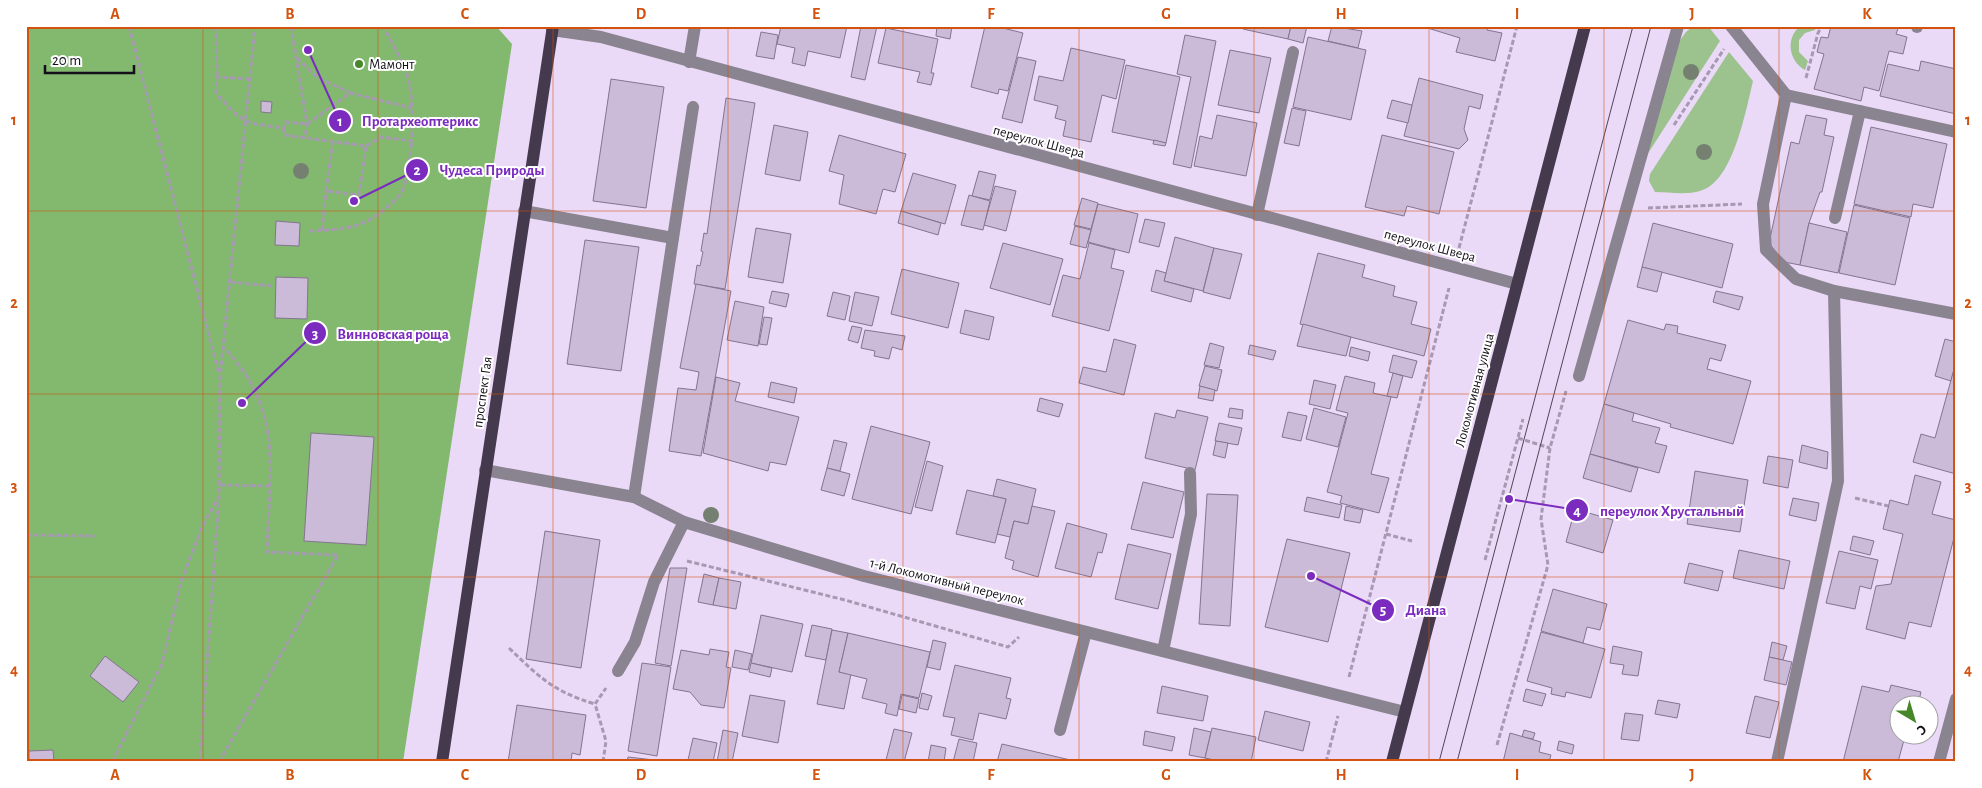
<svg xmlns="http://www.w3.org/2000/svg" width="1982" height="788" font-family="'Alegreya Sans',sans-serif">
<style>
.green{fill:#9cc38e}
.forest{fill:#82b96e}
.building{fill:#cbbbd8;stroke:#84748f}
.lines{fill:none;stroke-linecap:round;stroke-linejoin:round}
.path{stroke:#a799b2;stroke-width:3;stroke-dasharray:5 2.5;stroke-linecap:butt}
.minor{stroke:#8a8390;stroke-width:12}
.major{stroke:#44394d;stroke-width:12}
.tram{stroke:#4f4656;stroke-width:1}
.tree{fill:#758071}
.grid{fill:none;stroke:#d3520d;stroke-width:1;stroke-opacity:0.55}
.poi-dot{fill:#468729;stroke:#fff;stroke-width:2}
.labels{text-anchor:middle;stroke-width:4;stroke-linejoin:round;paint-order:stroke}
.poi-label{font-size:14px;fill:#140f19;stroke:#fff;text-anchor:start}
.street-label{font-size:14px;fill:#140f19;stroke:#fff}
.leader{fill:none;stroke:#7b2cbf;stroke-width:2}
.callout-dot{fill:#7b2cbf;stroke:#fff;stroke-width:2}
.mark-label{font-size:15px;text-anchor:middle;font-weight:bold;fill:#fff}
.callout-label{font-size:15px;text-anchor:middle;font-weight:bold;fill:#7b2cbf;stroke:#fff;stroke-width:4;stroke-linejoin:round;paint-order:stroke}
.neatline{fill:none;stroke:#d3520d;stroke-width:2}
.grid-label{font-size:16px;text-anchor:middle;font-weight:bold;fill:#d3520d}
</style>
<rect width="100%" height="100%" fill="#ebd9f8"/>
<g class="green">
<polygon points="1693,26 1708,26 1720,41 1647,155 1678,43 1686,32"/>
<path d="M1800 26H1816L1815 30 1805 33 1799 40V52L1808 61 1805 70C1789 61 1785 39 1800 26Z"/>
<path d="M1729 52 1753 81C1746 110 1734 176 1705 189 1691 196 1670 192 1655 192L1649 181 1650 174Z"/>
</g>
<polygon class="forest" points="26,26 496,26 512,44 403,762 26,762"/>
<g class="building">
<polygon points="781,26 847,26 840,58 808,51 805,66 792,63 795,48 777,44"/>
<polygon points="861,26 877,26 865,80 851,77"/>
<polygon points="937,26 952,26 950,39 936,36"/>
<polygon points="985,26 995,26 1023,33 1008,91 999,89 998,94 971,87"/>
<polygon points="1244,26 1291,26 1288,39 1243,29"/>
<polygon points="1291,26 1307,26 1303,43 1288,39"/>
<polygon points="1332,26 1362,31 1358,48 1328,41"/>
<polygon points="1421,26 1488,26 1487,30 1502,33 1495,61 1456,52 1460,38"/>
<polygon points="1831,26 1899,26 1896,34 1907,37 1903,54 1889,51 1879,91 1864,87 1861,101 1814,89 1824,54 1817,52 1819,44 1821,37 1828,38"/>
<polygon points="886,28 938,39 931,73 934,73 931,85 917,82 920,72 878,63"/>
<polygon points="761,32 778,35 774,59 756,56"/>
<polygon points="1185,35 1216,41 1191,168 1173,164 1191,77 1177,74"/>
<polygon points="1308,37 1366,50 1351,120 1293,107"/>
<polygon points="1071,48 1125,60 1116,99 1102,95 1091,142 1063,136 1066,121 1055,118 1058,106 1034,100 1039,76 1063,81"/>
<polygon points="1230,50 1271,58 1259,113 1218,105"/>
<polygon points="1018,57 1036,61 1022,123 1002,118"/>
<polygon points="1921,61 1956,69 1956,114 1880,96 1888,64 1919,71"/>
<polygon points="1126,65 1180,77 1166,143 1112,132"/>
<polygon points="1419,78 1483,95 1480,109 1469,106 1464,129 1468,140 1459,149 1404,136"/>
<polygon points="611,79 664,87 646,208 593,201"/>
<polygon points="726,98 755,103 725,289 694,284 697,265 700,266 703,252 701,251 704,233 707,234"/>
<polygon points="1392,100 1412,105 1408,123 1387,118"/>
<polygon points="261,101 272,102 271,113 261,112"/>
<polygon points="1292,108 1306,111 1299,146 1284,143"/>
<polygon points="1217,115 1257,123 1246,176 1194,166 1200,136 1212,139"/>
<polygon points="1806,115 1827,119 1824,135 1834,137 1822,192 1820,192 1809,223 1800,265 1784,262 1769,243 1791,142 1799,144"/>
<polygon points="774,125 808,132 800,181 765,174"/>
<polygon points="1871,127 1947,144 1933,208 1913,204 1911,217 1854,204"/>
<polygon points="839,135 906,154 895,192 883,189 876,214 839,204 844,175 829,171"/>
<polygon points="1382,135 1454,152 1439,214 1407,206 1404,216 1365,207"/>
<polygon points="1154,140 1166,143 1165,146 1153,144"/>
<polygon points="979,171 996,175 990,200 972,196"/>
<polygon points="913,173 956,185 945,224 901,211"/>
<polygon points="995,186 1016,191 1006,231 984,225"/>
<polygon points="969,195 990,201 983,230 961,225"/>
<polygon points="1082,198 1098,203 1091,229 1074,225"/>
<polygon points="1098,204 1138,214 1129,253 1088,242"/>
<polygon points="1854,205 1910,218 1895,285 1839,273"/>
<polygon points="901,211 941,223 938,235 898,223"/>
<polygon points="1145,219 1165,223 1159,247 1139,242"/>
<polygon points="276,221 300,223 299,246 275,245"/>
<polygon points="1653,223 1733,244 1722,288 1642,267"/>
<polygon points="1809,223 1847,232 1838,273 1800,265"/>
<polygon points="1075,226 1091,230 1086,248 1070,244"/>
<polygon points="756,228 791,234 783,283 748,277"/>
<polygon points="1175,237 1214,248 1203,291 1164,281"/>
<polygon points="585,240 639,247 621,371 567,364"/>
<polygon points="1003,243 1063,259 1050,305 990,288"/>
<polygon points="1089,243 1115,250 1111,268 1124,271 1109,331 1052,316 1063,275 1080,279"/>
<polygon points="1214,248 1242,254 1230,299 1203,292"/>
<polygon points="1318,253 1365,265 1362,277 1395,286 1393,296 1417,302 1411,324 1431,329 1424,356 1300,324"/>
<polygon points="1642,267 1662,272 1657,292 1637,287"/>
<polygon points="902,269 959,283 948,328 891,314"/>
<polygon points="1156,270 1166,273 1164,281 1194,289 1191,302 1151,291"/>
<polygon points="276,277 308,278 307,319 275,318"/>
<polygon points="696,284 731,291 701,456 669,451 678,388 696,390 699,372 680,368"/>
<polygon points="772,291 789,294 786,307 769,303"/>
<polygon points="1716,291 1743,297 1739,310 1713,302"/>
<polygon points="833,292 850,296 845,320 827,316"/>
<polygon points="855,292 879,297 872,326 849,321"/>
<polygon points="735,301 764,307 758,346 727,340"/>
<polygon points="965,310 994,317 989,340 960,333"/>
<polygon points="764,317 772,318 767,345 759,344"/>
<polygon points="1628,320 1664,330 1666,324 1678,326 1677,333 1726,345 1721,361 1710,358 1707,369 1751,381 1733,444 1670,427 1671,424 1604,404"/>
<polygon points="1303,324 1351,337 1346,356 1297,346"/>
<polygon points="852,326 862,328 858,343 848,340"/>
<polygon points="865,330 905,336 902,350 892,347 889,359 874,356 875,351 861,348"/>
<polygon points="1114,339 1136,345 1124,395 1079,383 1083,367 1106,372"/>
<polygon points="1945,339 1956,342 1956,362 1951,381 1935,376"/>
<polygon points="1210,343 1224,347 1219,368 1204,365"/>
<polygon points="1250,345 1276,351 1273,360 1248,354"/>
<polygon points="1351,347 1370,352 1368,361 1349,356"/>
<polygon points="1393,355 1417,361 1412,378 1389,372"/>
<polygon points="1956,362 1956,474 1913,462 1921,434 1935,438"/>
<polygon points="1205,366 1222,370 1217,391 1199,386"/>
<polygon points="1393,373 1403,376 1397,398 1387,396"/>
<polygon points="1345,376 1375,383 1373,393 1391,397 1371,474 1389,478 1379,513 1340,503 1342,496 1327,492 1348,413 1336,410"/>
<polygon points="716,377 740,383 735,401 799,417 786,465 770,462 768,471 703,453"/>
<polygon points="1314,380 1336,385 1330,409 1309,404"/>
<polygon points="771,382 797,388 794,403 768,397"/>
<polygon points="1200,386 1215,390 1213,401 1198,398"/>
<polygon points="1040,398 1063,404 1059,417 1037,411"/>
<polygon points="1604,404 1634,413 1632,421 1660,428 1655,443 1667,446 1659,473 1590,454"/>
<polygon points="1230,408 1243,410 1242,419 1228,417"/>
<polygon points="1314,408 1346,417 1338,447 1306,439"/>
<polygon points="1177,410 1208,417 1195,470 1145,458 1155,413 1175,418"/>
<polygon points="1288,412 1307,416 1301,441 1282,437"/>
<polygon points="1219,423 1242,428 1238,445 1215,441"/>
<polygon points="871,426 930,442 911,514 852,499"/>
<polygon points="311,433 374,437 366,545 304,541"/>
<polygon points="834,440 847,443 840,471 827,468"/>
<polygon points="1216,441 1228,443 1225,458 1213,455"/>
<polygon points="1802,445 1828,452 1827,469 1799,462"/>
<polygon points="1590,454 1638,468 1631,492 1583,478"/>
<polygon points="1768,456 1793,460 1788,488 1763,483"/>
<polygon points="927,461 943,466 932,511 915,507"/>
<polygon points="827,468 850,474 844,496 821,490"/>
<polygon points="1695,471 1748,480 1740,532 1687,524"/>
<polygon points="1915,475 1941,482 1932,514 1956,520 1956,530 1931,627 1909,622 1905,639 1866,629 1876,586 1891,584 1903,534 1883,529 1890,500 1908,505"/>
<polygon points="997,479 1036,489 1028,524 1014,521 1010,537 997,534 1006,499 993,496"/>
<polygon points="1143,482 1184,492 1173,538 1131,529"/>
<polygon points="967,490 1006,499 995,543 956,534"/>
<polygon points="1207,494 1238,495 1230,626 1199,624"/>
<polygon points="1307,497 1342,505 1339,518 1304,511"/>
<polygon points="1793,498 1819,503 1816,521 1789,515"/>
<polygon points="1032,506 1055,511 1038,577 1012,569 1014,561 1005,558 1014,521 1028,524"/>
<polygon points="1346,506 1363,510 1360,523 1344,520"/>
<polygon points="1575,509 1613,520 1603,553 1566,542"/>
<polygon points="1067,523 1107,534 1102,553 1098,552 1091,577 1055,568"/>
<polygon points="545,531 600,540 581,668 526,659"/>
<polygon points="1853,536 1874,541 1870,555 1850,550"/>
<polygon points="1287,539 1350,553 1328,642 1265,627"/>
<polygon points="1128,544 1171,554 1158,609 1115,599"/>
<polygon points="1739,550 1790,561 1784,589 1733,578"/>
<polygon points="1839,551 1878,560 1871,589 1860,586 1855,609 1826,603"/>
<polygon points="1689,563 1723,571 1718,591 1684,583"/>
<polygon points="670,568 687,568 671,666 655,663"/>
<polygon points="704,574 719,578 713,605 698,602"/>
<polygon points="719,578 741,582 736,609 713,605"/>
<polygon points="1553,589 1607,604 1600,630 1587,627 1583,643 1541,631"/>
<polygon points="761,615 803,624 792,672 751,663"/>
<polygon points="812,625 832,629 826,660 805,656"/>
<polygon points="832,630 848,633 839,672 851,674 844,709 817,704"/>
<polygon points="1541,632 1605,649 1591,698 1566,692 1565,697 1551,694 1552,688 1527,681"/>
<polygon points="848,633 930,652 919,698 901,694 897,716 885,713 887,704 862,698 867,679 839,672"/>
<polygon points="933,640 946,643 940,670 927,667"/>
<polygon points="1772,642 1787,646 1783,660 1769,657"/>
<polygon points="1613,646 1642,652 1638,676 1622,674 1624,665 1610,663"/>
<polygon points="710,649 729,652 726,667 731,668 724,708 701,705 690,692 673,689 681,650 709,655"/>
<polygon points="735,650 752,654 748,670 732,667"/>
<polygon points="105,656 139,682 123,702 90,676"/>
<polygon points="1769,657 1792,662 1786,685 1764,680"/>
<polygon points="642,663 671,667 657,756 628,751"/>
<polygon points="751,663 772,668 770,677 749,672"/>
<polygon points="955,665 1011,678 1006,698 1011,699 1006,719 979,713 973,740 951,735 955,718 943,716"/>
<polygon points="1891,685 1921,692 1918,704 1900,706 1900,736 1905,736 1898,762 1843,762 1862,686 1889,692"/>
<polygon points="1162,686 1208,696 1203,721 1157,713"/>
<polygon points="1526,689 1546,694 1542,706 1523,701"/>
<polygon points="922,693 932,696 928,710 919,708"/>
<polygon points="750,695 785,701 778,743 742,736"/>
<polygon points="902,695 919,699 916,713 899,709"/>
<polygon points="1755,696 1779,702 1770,738 1746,733"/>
<polygon points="1658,700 1680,704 1677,718 1655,714"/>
<polygon points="517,705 586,715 580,755 572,753 571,762 508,762"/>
<polygon points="1265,711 1310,722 1303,751 1258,740"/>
<polygon points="1625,713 1643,715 1639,741 1621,739"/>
<polygon points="1194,728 1211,732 1205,758 1189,755"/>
<polygon points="1212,728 1256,737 1251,762 1223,762 1205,758"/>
<polygon points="894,729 912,733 904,762 886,760"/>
<polygon points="723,730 738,733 732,762 717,762"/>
<polygon points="1524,730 1535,733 1533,739 1522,737"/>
<polygon points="1145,731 1175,737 1172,751 1143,745"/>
<polygon points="1510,733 1541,742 1539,752 1551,755 1549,762 1503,762"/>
<polygon points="693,738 717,743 713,762 688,760"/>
<polygon points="959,739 977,743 973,762 953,762"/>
<polygon points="1559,741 1574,745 1572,754 1557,750"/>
<polygon points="1002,744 1079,762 997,762"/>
<polygon points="931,745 946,748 944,762 928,762"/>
<polygon points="53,750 54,762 29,762 29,751"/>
<polygon points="628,757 654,760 654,762 627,762"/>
</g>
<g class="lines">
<g class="path">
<polyline points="129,26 219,374"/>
<polyline points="216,26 217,77"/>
<polyline points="291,26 307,124 305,138"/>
<polyline points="297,58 318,78 349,92"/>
<polyline points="1806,78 1818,33 1822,26"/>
<path d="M250 79 217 77 216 93C244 124 243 123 284 128L285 122 307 124 350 93 412 108"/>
<polyline points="1674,125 1724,49"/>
<path d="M284 128V135L366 146 381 137 412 141C412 122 413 102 409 83 405 63 392 44 383 26"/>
<polyline points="333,141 326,191 359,195 366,146"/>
<polyline points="1648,208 1742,204"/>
<polyline points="322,230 326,191"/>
<path d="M309 231C341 229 361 230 386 208 392 203 399 198 402 191 409 177 409 157 412 141"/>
<polyline points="1459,248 1517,26"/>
<polyline points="230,282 272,286"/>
<polyline points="1518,438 1550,448"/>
<polyline points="220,485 269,486"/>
<polyline points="1855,498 1888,506"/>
<polyline points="1386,534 1412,541"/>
<polyline points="26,535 95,536"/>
<polyline points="1485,560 1523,419"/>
<polyline points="687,561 845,600 1008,647 1019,637"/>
<path d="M509 648C539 677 554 692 595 704"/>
<polyline points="1349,677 1449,288"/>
<polyline points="1497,745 1548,565 1541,519 1550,448 1566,391"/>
<polyline points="112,762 162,664 181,582 202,527 218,498"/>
<polyline points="200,762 219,496 220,378 255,26"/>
<path d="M219 762 338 555 267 552C269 473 285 410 224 348"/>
<polyline points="603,762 606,741 595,704 606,688"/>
<polyline points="1326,762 1338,716"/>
</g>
<g class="minor">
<polyline points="1731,26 1786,95 1763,204 1766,250 1796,279 1834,291 1956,314"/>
<polyline points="1917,27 1917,26"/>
<polyline points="552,30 601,37 1517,284"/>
<polyline points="689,62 695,26"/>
<polyline points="1786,95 1860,111"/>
<polyline points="524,211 673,238 634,497"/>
<polyline points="1257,215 1293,52"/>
<polyline points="1835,218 1860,111 1956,132"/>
<polyline points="673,238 693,107"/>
<polyline points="1579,376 1678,26"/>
<polyline points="485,470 634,497 684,522 864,576 1405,712"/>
<polyline points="1163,651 1191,514 1190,473"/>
<polyline points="618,671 635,642 654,582 684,522"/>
<polyline points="1060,730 1086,632"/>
<polyline points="1777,762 1838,481 1834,291"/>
<polyline points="1939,762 1956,699"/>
</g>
<g class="major">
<polyline points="442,762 553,26"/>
<polyline points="1392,762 1585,26"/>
</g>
<g class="tram">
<polyline points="1439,762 1633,26"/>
<polyline points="1457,762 1651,26"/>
</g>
</g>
<g class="tree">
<circle cx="1691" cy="72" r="8"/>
<circle cx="1704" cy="152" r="8"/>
<circle cx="301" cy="171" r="8"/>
<circle cx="711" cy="515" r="8"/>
</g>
<path class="grid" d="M203 26V762M378 26V762M553 26V762M728 26V762M903 26V762M1079 26V762M1254 26V762M1429 26V762M1604 26V762M1779 26V762M26 211H1956M26 394H1956M26 577H1956"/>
<circle class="poi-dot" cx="359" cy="64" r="5"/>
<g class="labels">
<g class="poi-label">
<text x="369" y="69">Мамонт</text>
</g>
<g class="street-label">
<text transform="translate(1039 141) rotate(15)" y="5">переулок Швера</text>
<text transform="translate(1430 245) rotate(15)" y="5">переулок Швера</text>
<text transform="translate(1474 390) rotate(-75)" y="5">Локомотивная улица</text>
<text transform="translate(482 392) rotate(-82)" y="5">проспект Гая</text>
<text transform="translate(947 581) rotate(14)" y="5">1-й Локомотивный переулок</text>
</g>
</g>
<path class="leader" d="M308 50L340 121M354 201L417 170M242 403L315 333M1509 499L1577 510M1311 576L1383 610"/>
<g class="callout-dot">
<circle cx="308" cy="50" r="5"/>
<circle cx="354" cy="201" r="5"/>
<circle cx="242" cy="403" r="5"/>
<circle cx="1509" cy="499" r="5"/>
<circle cx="1311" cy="576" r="5"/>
<circle cx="340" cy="121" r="12"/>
<circle cx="417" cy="170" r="12"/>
<circle cx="315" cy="333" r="12"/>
<circle cx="1577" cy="510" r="12"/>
<circle cx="1383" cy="610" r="12"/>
</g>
<g class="mark-label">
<text x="340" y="126">1</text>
<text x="417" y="175">2</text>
<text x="315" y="339">3</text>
<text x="1577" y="516">4</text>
<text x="1383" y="615">5</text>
</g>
<g class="callout-label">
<text x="420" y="126">Протархеоптерикс</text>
<text x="492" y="175">Чудеса Природы</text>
<text x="393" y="339">Винновская роща</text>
<text x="1672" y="516">переулок Хрустальный</text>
<text x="1426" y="615">Диана</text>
</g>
<rect width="1982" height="788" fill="none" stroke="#ffffff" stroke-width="55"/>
<g transform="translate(1914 720) rotate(142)"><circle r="24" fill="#ffffff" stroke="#a19fa3"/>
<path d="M0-4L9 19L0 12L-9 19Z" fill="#468729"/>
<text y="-8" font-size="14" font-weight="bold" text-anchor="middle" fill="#140f19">С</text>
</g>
<path d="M45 65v8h89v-8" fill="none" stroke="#140f19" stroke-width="2.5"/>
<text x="52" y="65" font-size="15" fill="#140f19" stroke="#ffffff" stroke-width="4" paint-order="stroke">20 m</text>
<rect x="28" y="28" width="1926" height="732" class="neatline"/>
<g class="grid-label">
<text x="115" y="19">A</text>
<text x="290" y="19">B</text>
<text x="465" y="19">C</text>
<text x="641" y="19">D</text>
<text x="816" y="19">E</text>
<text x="991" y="19">F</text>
<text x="1166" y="19">G</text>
<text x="1341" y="19">H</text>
<text x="1517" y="19">I</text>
<text x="1692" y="19">J</text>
<text x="1867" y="19">K</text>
<text x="14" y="125">1</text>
<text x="1968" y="125">1</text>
<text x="14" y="308">2</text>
<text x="1968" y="308">2</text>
<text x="14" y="491">3</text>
<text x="1968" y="491">3</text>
<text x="14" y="675">4</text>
<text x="1968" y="675">4</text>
<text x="115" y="780">A</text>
<text x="290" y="780">B</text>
<text x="465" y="780">C</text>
<text x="641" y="780">D</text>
<text x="816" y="780">E</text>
<text x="991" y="780">F</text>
<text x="1166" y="780">G</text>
<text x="1341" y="780">H</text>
<text x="1517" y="780">I</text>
<text x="1692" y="780">J</text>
<text x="1867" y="780">K</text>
</g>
</svg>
